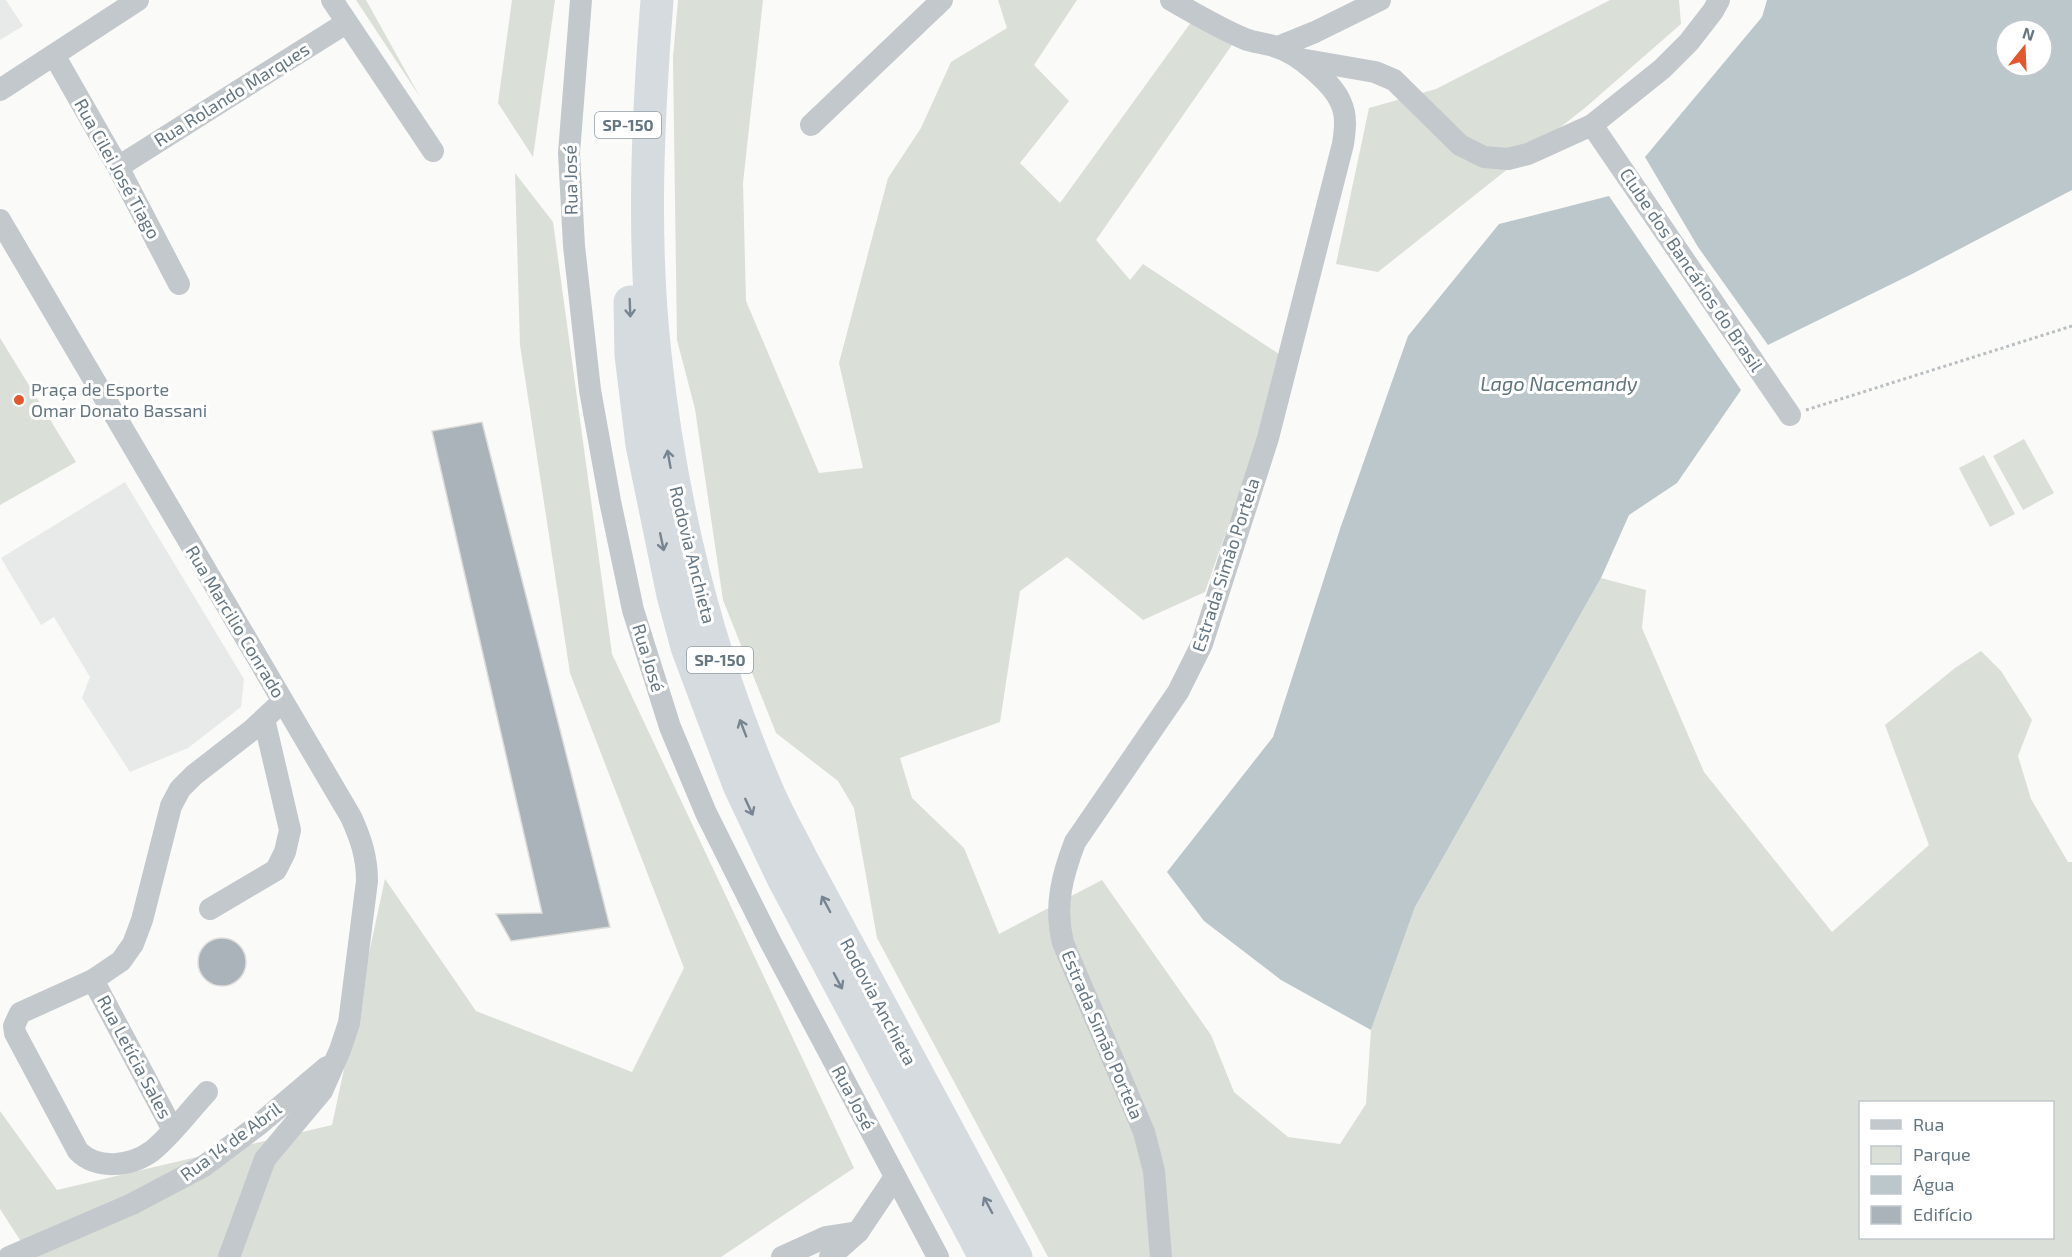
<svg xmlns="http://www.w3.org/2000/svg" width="2072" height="1257" font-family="'Exo 2',sans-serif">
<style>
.built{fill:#e8e9e9}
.green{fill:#dadfd7;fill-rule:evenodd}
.water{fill:#bbc7cb;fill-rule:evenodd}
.building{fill:#aab3b9;stroke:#dcdcda;stroke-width:1.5}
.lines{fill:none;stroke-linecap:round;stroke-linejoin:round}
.path{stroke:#bbbfc2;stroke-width:3;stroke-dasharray:3 3;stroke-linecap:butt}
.minor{stroke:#c3c8cc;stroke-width:22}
.highway{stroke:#d6dbdf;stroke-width:33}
.oneway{stroke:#768591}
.poi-dot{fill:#e4572e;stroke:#fff;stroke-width:2}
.labels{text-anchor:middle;stroke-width:6;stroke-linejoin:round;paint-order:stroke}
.shield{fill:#fff;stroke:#939fa8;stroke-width:1.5}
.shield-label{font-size:16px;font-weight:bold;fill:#657683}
.street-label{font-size:18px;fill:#657683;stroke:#fff}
.poi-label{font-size:18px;fill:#657683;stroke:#fff;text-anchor:start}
.water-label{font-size:20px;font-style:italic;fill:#60757c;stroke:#fff}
</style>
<rect width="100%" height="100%" fill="#fafaf8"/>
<g class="built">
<polygon points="0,0 6,0 23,26 0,40"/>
<polygon points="125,482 244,679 241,707 188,748 130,772 82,698 90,677 54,617 41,625 1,558"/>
</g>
<g class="green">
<polygon points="356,0 366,0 420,97"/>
<polygon points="512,0 555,0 533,157 498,103"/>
<path d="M678 0H763L743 183 746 301 819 473 863 468 839 363 888 178 921 128 951 62 1007 28 998 0H1077L1034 65 1069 101 1020 163 1060 203 1192 21 1232 45 1096 240 1130 280 1143 264 1282 356 1276 390 1205 592 1143 620 1067 557 1020 591 1000 722 900 758 912 798 964 848 999 934 1102 880 1211 1035 1234 1092 1288 1137 1340 1144 1366 1104 1371 1030 1415 907 1601 578 1646 590 1642 628 1704 772 1832 932 1929 845 1885 725 1955 668 1981 651 2001 671 2032 720 2018 756 2031 799 2068 862H2072V1257H1048L877 938 854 808 838 781 776 733 723 600 695 409 677 340 673 58ZM1860 1102H2052V1238H1860Z"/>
<polygon points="1610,0 1679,0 1681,24 1586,107 1378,272 1336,264 1369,108 1436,89"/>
<polygon points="515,173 553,222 612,654 854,1168 721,1257 31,1257 0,1209 0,1111 57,1190 332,1125 385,879 476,1011 632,1072 684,968 570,673 520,345"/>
<polygon points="0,338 76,462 0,505"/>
<polygon points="2024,439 2054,493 2023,510 1993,456"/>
<polygon points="1984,455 2015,514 1990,527 1959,468"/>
</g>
<g class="water">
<path d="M1767 0H2072V190L1912 274 1768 345 1698 247 1645 157 1762 17ZM2006 30H2042V66H2006Z"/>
<polygon points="1609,196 1741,390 1677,483 1629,515 1601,578 1415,907 1371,1030 1281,980 1204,921 1167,872 1273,737 1340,529 1408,336 1499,224"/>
</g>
<g class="building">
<polygon points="482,422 610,927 511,941 496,914 542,913 432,431"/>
<circle cx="222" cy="962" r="24"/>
</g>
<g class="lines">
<polyline class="path" points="1806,410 2072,326"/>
<g class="minor">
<polyline points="332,0 433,151"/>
<polyline points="581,0 569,153 574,246 590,390 610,501 633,610 670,727 706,813 771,943 938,1257"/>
<polyline points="1278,47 1315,32 1380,0"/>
<polyline points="54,55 118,167 179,284"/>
<polyline points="1300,59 1375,72 1394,80 1460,145 1484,157 1508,159 1528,154 1592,125 1662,69 1689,42 1713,11 1719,0"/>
<polyline points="0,90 138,0"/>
<polyline points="811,125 942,0"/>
<polyline points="1592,125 1790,415"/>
<polyline points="118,167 346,23"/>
<path d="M0 220 351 817C361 839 367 857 367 881L349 1023 340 1050 322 1091 265 1159 229 1257"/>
<polyline points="210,909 276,870 285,852 290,830 264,719"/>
<polyline points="93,980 173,1130"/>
<path d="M207 1092C189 1111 172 1135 152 1151 130 1167 97 1170 78 1151L15 1033 14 1026 20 1013 93 980 121 961 133 944 142 920 171 806 180 789 194 775 252 730 282 702"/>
<polyline points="9,1257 132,1204 204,1166 257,1126 327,1067"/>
<polyline points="782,1257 826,1237 858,1232"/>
<polyline points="830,1257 858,1232 895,1177"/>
<path d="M1161 1257 1154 1171 1144 1132 1063 943C1054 906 1062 876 1075 842L1178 692 1202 644 1268 438 1343 144C1345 130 1347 116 1341 103 1333 83 1297 53 1276 47 1266 43 1255 43 1245 39 1219 28 1195 14 1171 0"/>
</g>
<g class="highway">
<path d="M657 0C648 117 642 237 655 354 671 505 708 654 768 792 778 815 790 836 801 858L1016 1257"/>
<polyline points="630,302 631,355 642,445 673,595 687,647 712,714 739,785 783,878 985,1257"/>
</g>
</g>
<defs><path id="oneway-shaft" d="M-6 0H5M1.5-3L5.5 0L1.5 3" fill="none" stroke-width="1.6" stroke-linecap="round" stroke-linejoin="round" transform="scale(1.5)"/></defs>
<g class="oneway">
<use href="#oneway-shaft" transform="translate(630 308) rotate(88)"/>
<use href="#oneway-shaft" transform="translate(669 459) rotate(-100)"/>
<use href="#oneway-shaft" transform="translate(662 542) rotate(78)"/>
<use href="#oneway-shaft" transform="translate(743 728) rotate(-111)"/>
<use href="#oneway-shaft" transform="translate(749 807) rotate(65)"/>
<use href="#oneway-shaft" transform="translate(826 904) rotate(-118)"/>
<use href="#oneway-shaft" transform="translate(838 981) rotate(62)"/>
<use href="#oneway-shaft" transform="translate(988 1205) rotate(-118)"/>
</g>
<circle class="poi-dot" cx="19" cy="400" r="6"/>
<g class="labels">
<g class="shield">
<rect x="595" y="112" width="66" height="26" rx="4.5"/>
<rect x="687" y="647" width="66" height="26" rx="4.5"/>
</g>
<g class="shield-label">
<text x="628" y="131">SP-150</text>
<text x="720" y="666">SP-150</text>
</g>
<g class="street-label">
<text transform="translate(232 95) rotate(-32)" y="6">Rua Rolando Marques</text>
<text transform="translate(117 169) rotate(61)" y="6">Rua Cilei José Tiago</text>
<text transform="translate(571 180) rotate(-91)" y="6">Rua José</text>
<text transform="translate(1691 270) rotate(56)" y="6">Clube dos Bancários do Brasil</text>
<text transform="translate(692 555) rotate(76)" y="6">Rodovia Anchieta</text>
<text transform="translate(1226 565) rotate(-72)" y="6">Estrada Simão Portela</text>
<text transform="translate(235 622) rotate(59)" y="6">Rua Marcilio Conrado</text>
<text transform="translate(648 658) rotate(73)" y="6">Rua José</text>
<text transform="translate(878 1002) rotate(62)" y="6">Rodovia Anchieta</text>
<text transform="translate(1102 1035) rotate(67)" y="6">Estrada Simão Portela</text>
<text transform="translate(134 1057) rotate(62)" y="6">Rua Letícia Sales</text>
<text transform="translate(853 1098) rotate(62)" y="6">Rua José</text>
<text transform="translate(231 1142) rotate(-36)" y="6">Rua 14 de Abril</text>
</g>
<g class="poi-label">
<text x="31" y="396">Praça de Esporte<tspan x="31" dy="21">Omar Donato Bassani</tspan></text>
</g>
<g class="water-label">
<text x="1559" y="391">Lago Nacemandy</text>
</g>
</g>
<rect x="1859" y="1101" width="195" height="138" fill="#ffffff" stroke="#c1c8cd" stroke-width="1.5"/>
<rect x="1871" y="1120" width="30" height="9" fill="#c3c8cc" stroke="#c1c8cd" stroke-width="1.5"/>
<text x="1913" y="1131" font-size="18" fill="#657683">Rua</text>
<rect x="1871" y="1146" width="30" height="18" fill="#dadfd7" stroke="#c1c8cd" stroke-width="1.5"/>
<text x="1913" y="1161" font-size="18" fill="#657683">Parque</text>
<rect x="1871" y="1176" width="30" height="18" fill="#bbc7cb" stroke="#c1c8cd" stroke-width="1.5"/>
<text x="1913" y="1191" font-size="18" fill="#657683">Água</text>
<rect x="1871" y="1206" width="30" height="18" fill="#aab3b9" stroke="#c1c8cd" stroke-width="1.5"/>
<text x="1913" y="1221" font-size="18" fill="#657683">Edifício</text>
<g transform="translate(2024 48) rotate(18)"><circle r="28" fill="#ffffff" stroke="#c1c8cd" stroke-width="1.5"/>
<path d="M0-4.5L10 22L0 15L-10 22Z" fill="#e4572e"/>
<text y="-9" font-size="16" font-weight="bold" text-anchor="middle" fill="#657683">N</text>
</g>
</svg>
